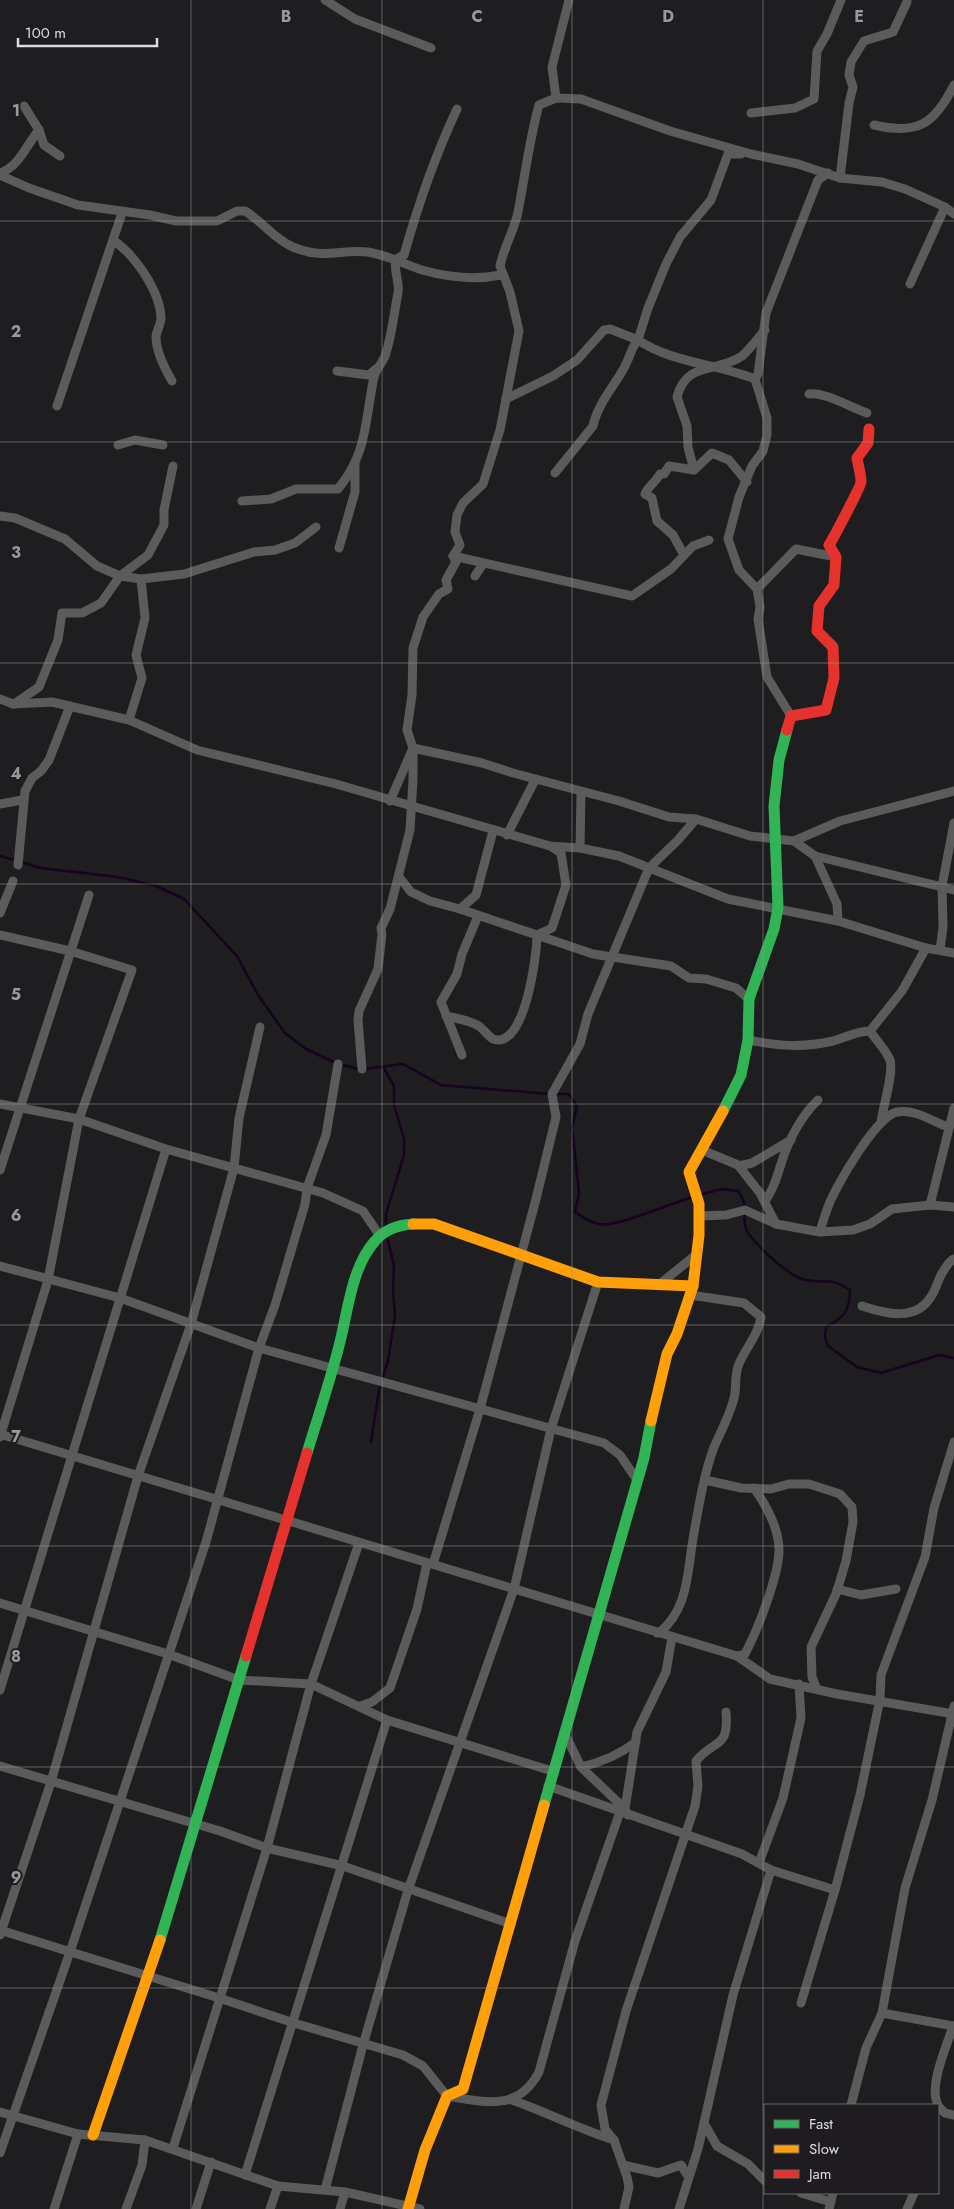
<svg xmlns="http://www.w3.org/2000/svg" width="954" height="2209" font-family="Jost,sans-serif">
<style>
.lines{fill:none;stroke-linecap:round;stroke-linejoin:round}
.stream{stroke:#16031f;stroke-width:2.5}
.street{stroke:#5b5b5b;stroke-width:9}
.fast{stroke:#30b455;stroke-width:11}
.slow{stroke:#ff9f0a;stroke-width:11}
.jam{stroke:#e5322d;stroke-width:11}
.grid{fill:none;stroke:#9a989b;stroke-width:1;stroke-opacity:0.55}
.grid-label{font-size:16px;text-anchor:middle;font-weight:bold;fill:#9a989b;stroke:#1f1c20;stroke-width:4;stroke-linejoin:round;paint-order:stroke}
</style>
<rect width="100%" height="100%" fill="#1e1d1f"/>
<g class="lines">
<g class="stream">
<polyline points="0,856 41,868 118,877 156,886 184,899 237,956 258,995 285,1033 306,1049 338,1064 359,1069"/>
<polyline points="383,1067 394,1086 394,1105 404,1139 404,1155 386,1214 386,1227"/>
<polyline points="364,1069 403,1064 441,1085 550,1094"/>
<path d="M556 1094H569L577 1106 572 1128 579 1193 575 1212C582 1217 589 1222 599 1224 615 1228 672 1203 692 1197"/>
<path d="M699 1195 722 1189 738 1191C751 1208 740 1216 747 1231 755 1245 787 1274 802 1279 822 1285 828 1275 850 1290 850 1310 844 1318 826 1327L825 1336 827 1345 857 1367 881 1373 939 1355 954 1358"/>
<polyline points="382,1379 388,1361 395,1315 393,1290 394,1265 387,1237"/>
<polyline points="371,1442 380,1384"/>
</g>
<g class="street">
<polyline points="325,0 355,19 431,48"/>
<polyline points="556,98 581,99 670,131 751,154 798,164 840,178 882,182 905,189 945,207 954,214"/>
<polyline points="24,106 39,130 44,145 60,156"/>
<polyline points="751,113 795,108 814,99 817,51 827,34 841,0"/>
<path d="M874 125C917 135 934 125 954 85"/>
<path d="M741 154H728L711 200 680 237 666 264 648 308 638 340C672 363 718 364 755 379"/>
<path d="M0 173C19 167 27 144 39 130"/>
<path d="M0 175 29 188 78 205 150 215 176 221H217L237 211H245C262 221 274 239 293 247 323 260 340 249 368 252 387 255 404 264 422 270 447 277 476 280 501 275"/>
<polyline points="840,178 849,103 853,87 849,75 851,62 864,41 893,32 907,2"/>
<path d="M113 240C135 255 160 291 161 318 161 325 156 331 156 337 156 352 165 369 172 381"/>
<polyline points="910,284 945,207"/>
<polyline points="337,371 369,375 376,369"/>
<path d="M809 394C823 391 852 408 867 413"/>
<path d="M506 399 553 376 577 360 604 330 610 329 638 340C632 346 630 356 626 364 616 385 598 402 593 426L555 473"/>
<polyline points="57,406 122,213"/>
<polyline points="118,445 135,440 163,445"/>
<path d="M694 470 688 447 687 426 677 397C687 360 718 373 742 356 750 349 758 338 765 330"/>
<path d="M242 501 271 499 296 489H338C368 453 365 419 374 377 376 368 384 362 386 353 392 334 394 313 398 293 400 280 393 272 396 259L404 255C418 205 435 156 457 109"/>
<polyline points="0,516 15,518 65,539 97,566 120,576 141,579 184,574 254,552 275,550 295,543 316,527"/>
<polyline points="339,548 355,492 355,464"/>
<path d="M684 555 673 535 657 521 652 498 645 494C649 485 656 482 660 474H664L669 466 694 470 712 453 729 460 747 482"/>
<polyline points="453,556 632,596 671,569 693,546 709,540"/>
<polyline points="475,576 483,564"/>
<polyline points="757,589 796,549 836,557"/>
<polyline points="0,699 13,704 52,702 129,720 197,750 336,784 550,846 580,848 619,856 728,899 838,921 926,948 954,953"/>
<polyline points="14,704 39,687 58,640 62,613 82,613 101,603 120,576 148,555 164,525 164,510 173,466"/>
<polyline points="791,716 767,677 758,619 760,607 757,589 739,570 728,539 739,497 752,466 763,451 767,435 767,418 755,379 758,374 766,313 818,180 828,173"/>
<polyline points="129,720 142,678 136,655 145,618 141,579"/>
<polyline points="390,801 413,748 482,763 513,773 619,801 669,817 696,819 750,836 794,841 815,856 954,890"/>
<polyline points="0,804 22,800"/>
<polyline points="507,835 535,780"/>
<polyline points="794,841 840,821 954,791"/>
<polyline points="580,848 581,793"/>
<polyline points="815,856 837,904 838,921"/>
<polyline points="18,865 25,791 32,778 41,771 49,760 70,706"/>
<polyline points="399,877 411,892 430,901 460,909 593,954 671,966 689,978 706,979 736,988 749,999"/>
<polyline points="460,909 476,895 493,831"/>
<polyline points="0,913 13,881"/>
<polyline points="0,935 70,951 132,970 79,1119 48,1280 0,1437"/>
<polyline points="537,935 552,928 566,885 561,853 552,847"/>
<polyline points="940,950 943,927 942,886 954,823"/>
<path d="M446 1016C458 1019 469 1020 479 1026 483 1029 489 1037 493 1039 525 1051 537 954 537 935"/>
<path d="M870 1031C876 1040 886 1050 890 1060 894 1072 883 1107 881 1122"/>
<path d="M748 1040C779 1046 802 1048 833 1041 848 1037 853 1032 870 1031L902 991 926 948"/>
<polyline points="462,1055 441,1002 457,974 462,954 478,916"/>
<path d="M362 1069 358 1020 359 1011 378 969 382 934 381 928 390 909 410 830 413 780V748L407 730 412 695 413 648 423 617 439 594 448 589 446 580 456 562 453 556 460 545 455 532 457 515 463 503 483 484 500 430 519 331 510 292 500 266C504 247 514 231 518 212 525 176 529 141 539 105L556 98 552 67 569 0"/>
<polyline points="0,1104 79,1119 166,1149 323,1193 363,1211 380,1236"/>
<polyline points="702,1150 738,1165 760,1193 776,1224"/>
<polyline points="739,1166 752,1163 791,1140"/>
<polyline points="0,1170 89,895"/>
<path d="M765 1201C774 1189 777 1176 782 1161 789 1139 802 1115 818 1100"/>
<polyline points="930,1205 954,1108"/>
<polyline points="699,1216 726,1215 745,1210 776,1224 820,1232 853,1230 870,1224 892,1209 930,1205 954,1207"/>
<path d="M820 1232C822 1224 825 1215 828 1207 835 1187 877 1115 897 1112 916 1109 931 1121 948 1127L954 1122"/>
<polyline points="0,1266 120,1298 259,1348 604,1443 620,1455 637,1480"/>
<polyline points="661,1283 697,1254"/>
<path d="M862 1306C886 1314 917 1322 932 1295 937 1287 938 1278 944 1270 947 1266 949 1261 954 1259"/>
<polyline points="0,1434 737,1656 770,1679 837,1694 954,1714"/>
<polyline points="705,1480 741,1488 771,1489 789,1484 809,1484 840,1494 852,1507 853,1522 846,1561 836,1594 811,1647 812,1677 816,1687"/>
<polyline points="434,1561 480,1409 536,1199 556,1117 552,1094 580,1044 588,1014 649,868 678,840 696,819"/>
<polyline points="837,1589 861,1595 896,1589"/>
<polyline points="0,1603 168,1654 239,1680 311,1684 387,1720 552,1771"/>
<path d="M657 1633H659C690 1608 687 1569 694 1533 699 1505 704 1474 714 1447 721 1431 730 1415 734 1398 737 1387 734 1375 739 1364 746 1347 758 1336 761 1317L744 1303 690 1295"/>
<path d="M737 1656 745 1654C757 1631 780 1574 779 1548 778 1527 766 1505 754 1488"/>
<polyline points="0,1690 166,1149"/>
<polyline points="360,1706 372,1702 390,1688 417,1609 427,1563"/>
<polyline points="564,1732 581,1767 625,1809"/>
<polyline points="0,1766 220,1831 267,1848 343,1866 511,1924"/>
<path d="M581 1767C603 1762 619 1755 636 1742"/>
<polyline points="548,1786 742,1854 771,1870 835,1890"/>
<polyline points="628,1815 625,1809 637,1732 666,1672 672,1637"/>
<polyline points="759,1863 783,1798 801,1718 799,1684"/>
<path d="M0 1930 219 1998 294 2023 403 2055 423 2066 447 2096C485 2102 518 2112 539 2072L575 1941 620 1812"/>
<polyline points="0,1935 51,1782 138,1476 191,1324 234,1168 239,1118 260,1027"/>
<polyline points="801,2003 835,1890 860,1795 880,1699 881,1675 925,1557 934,1508 954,1442"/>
<polyline points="882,2013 954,2026"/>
<path d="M512 2100C546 2112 579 2129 614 2140"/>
<polyline points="851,2105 866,2048 882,2013 905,1888 932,1800 954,1706"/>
<path d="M938 2105C928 2086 947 2046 953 2026"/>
<polyline points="938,2106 945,2113 954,2115"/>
<polyline points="0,2112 78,2134 145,2140 278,2186 345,2192 420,2209"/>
<polyline points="704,2123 717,2146 748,2164 765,2181"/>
<polyline points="173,2148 267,1848 311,1684 359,1543"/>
<polyline points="0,2153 70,1952 206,1542 259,1348 275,1305 305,1204 307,1188 326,1135 338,1064"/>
<polyline points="623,2165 658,2173 681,2165 688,2176"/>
<polyline points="245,2175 387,1720"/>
<polyline points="325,2190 363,2045 408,1890 514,1589 551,1429 598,1282"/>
<polyline points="801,2193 831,2202"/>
<polyline points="54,2209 78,2134"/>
<polyline points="126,2209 142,2165 145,2140"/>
<polyline points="196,2209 211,2162"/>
<polyline points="270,2209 278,2186"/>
<polyline points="340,2209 345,2192"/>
<path d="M624 2209 629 2187 627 2177 614 2140 605 2129 601 2105 626 2011 695 1806 698 1786 696 1761C715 1738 729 1750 726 1712"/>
<polyline points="679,2209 698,2149 733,1995 771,1870"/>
<polyline points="829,2209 833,2193"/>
<polyline points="907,2209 914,2193"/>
</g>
<g class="fast">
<polyline points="723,1111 741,1075 748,1040 749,999 774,929 778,908 774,806 779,760 787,730"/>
<path d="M307 1453C318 1417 330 1381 339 1346 348 1312 351 1268 375 1241 385 1229 398 1225 413 1224"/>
<polyline points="544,1805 644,1458 651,1421"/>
<polyline points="160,1940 246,1656"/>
</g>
<g class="slow">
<polyline points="413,1224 434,1224 598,1282 693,1286"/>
<polyline points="651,1421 667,1354 677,1334 693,1286 699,1235 699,1204 689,1172 723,1111"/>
<polyline points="93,2135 160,1940"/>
<polyline points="408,2209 425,2150 447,2096 463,2089 544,1805"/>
</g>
<g class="jam">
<path d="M787 730 791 716 826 710 834 678 833 647 817 631 819 606 834 585 836 557 829 545C833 539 861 486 861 482 861 474 858 465 857 458L868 443 869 429"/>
<polyline points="246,1656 307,1453"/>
</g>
</g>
<path class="grid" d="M191 0V2209M382 0V2209M572 0V2209M763 0V2209M0 221H954M0 442H954M0 663H954M0 884H954M0 1104H954M0 1325H954M0 1546H954M0 1767H954M0 1988H954"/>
<g class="grid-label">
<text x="286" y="22">B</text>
<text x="477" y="22">C</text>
<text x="668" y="22">D</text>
<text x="859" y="22">E</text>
<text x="16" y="116">1</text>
<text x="16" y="337">2</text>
<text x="16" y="558">3</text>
<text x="16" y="779">4</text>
<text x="16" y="1000">5</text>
<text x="16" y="1221">6</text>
<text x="16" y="1442">7</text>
<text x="16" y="1662">8</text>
<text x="16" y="1883">9</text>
</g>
<rect x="764" y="2104" width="175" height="90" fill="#1f1c20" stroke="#6b686c"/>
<rect x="774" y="2120" width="25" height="8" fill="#30b455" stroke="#6b686c"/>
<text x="809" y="2129" font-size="15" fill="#dddbde">Fast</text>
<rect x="774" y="2145" width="25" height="8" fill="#ff9f0a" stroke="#6b686c"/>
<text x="809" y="2154" font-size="15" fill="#dddbde">Slow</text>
<rect x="774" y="2170" width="25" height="8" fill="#e5322d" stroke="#6b686c"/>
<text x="809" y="2179" font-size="15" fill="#dddbde">Jam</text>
<path d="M18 38v8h139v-8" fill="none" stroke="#dddbde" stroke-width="2.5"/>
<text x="25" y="38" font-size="15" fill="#dddbde" stroke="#1f1c20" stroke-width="4" paint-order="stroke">100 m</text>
</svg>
